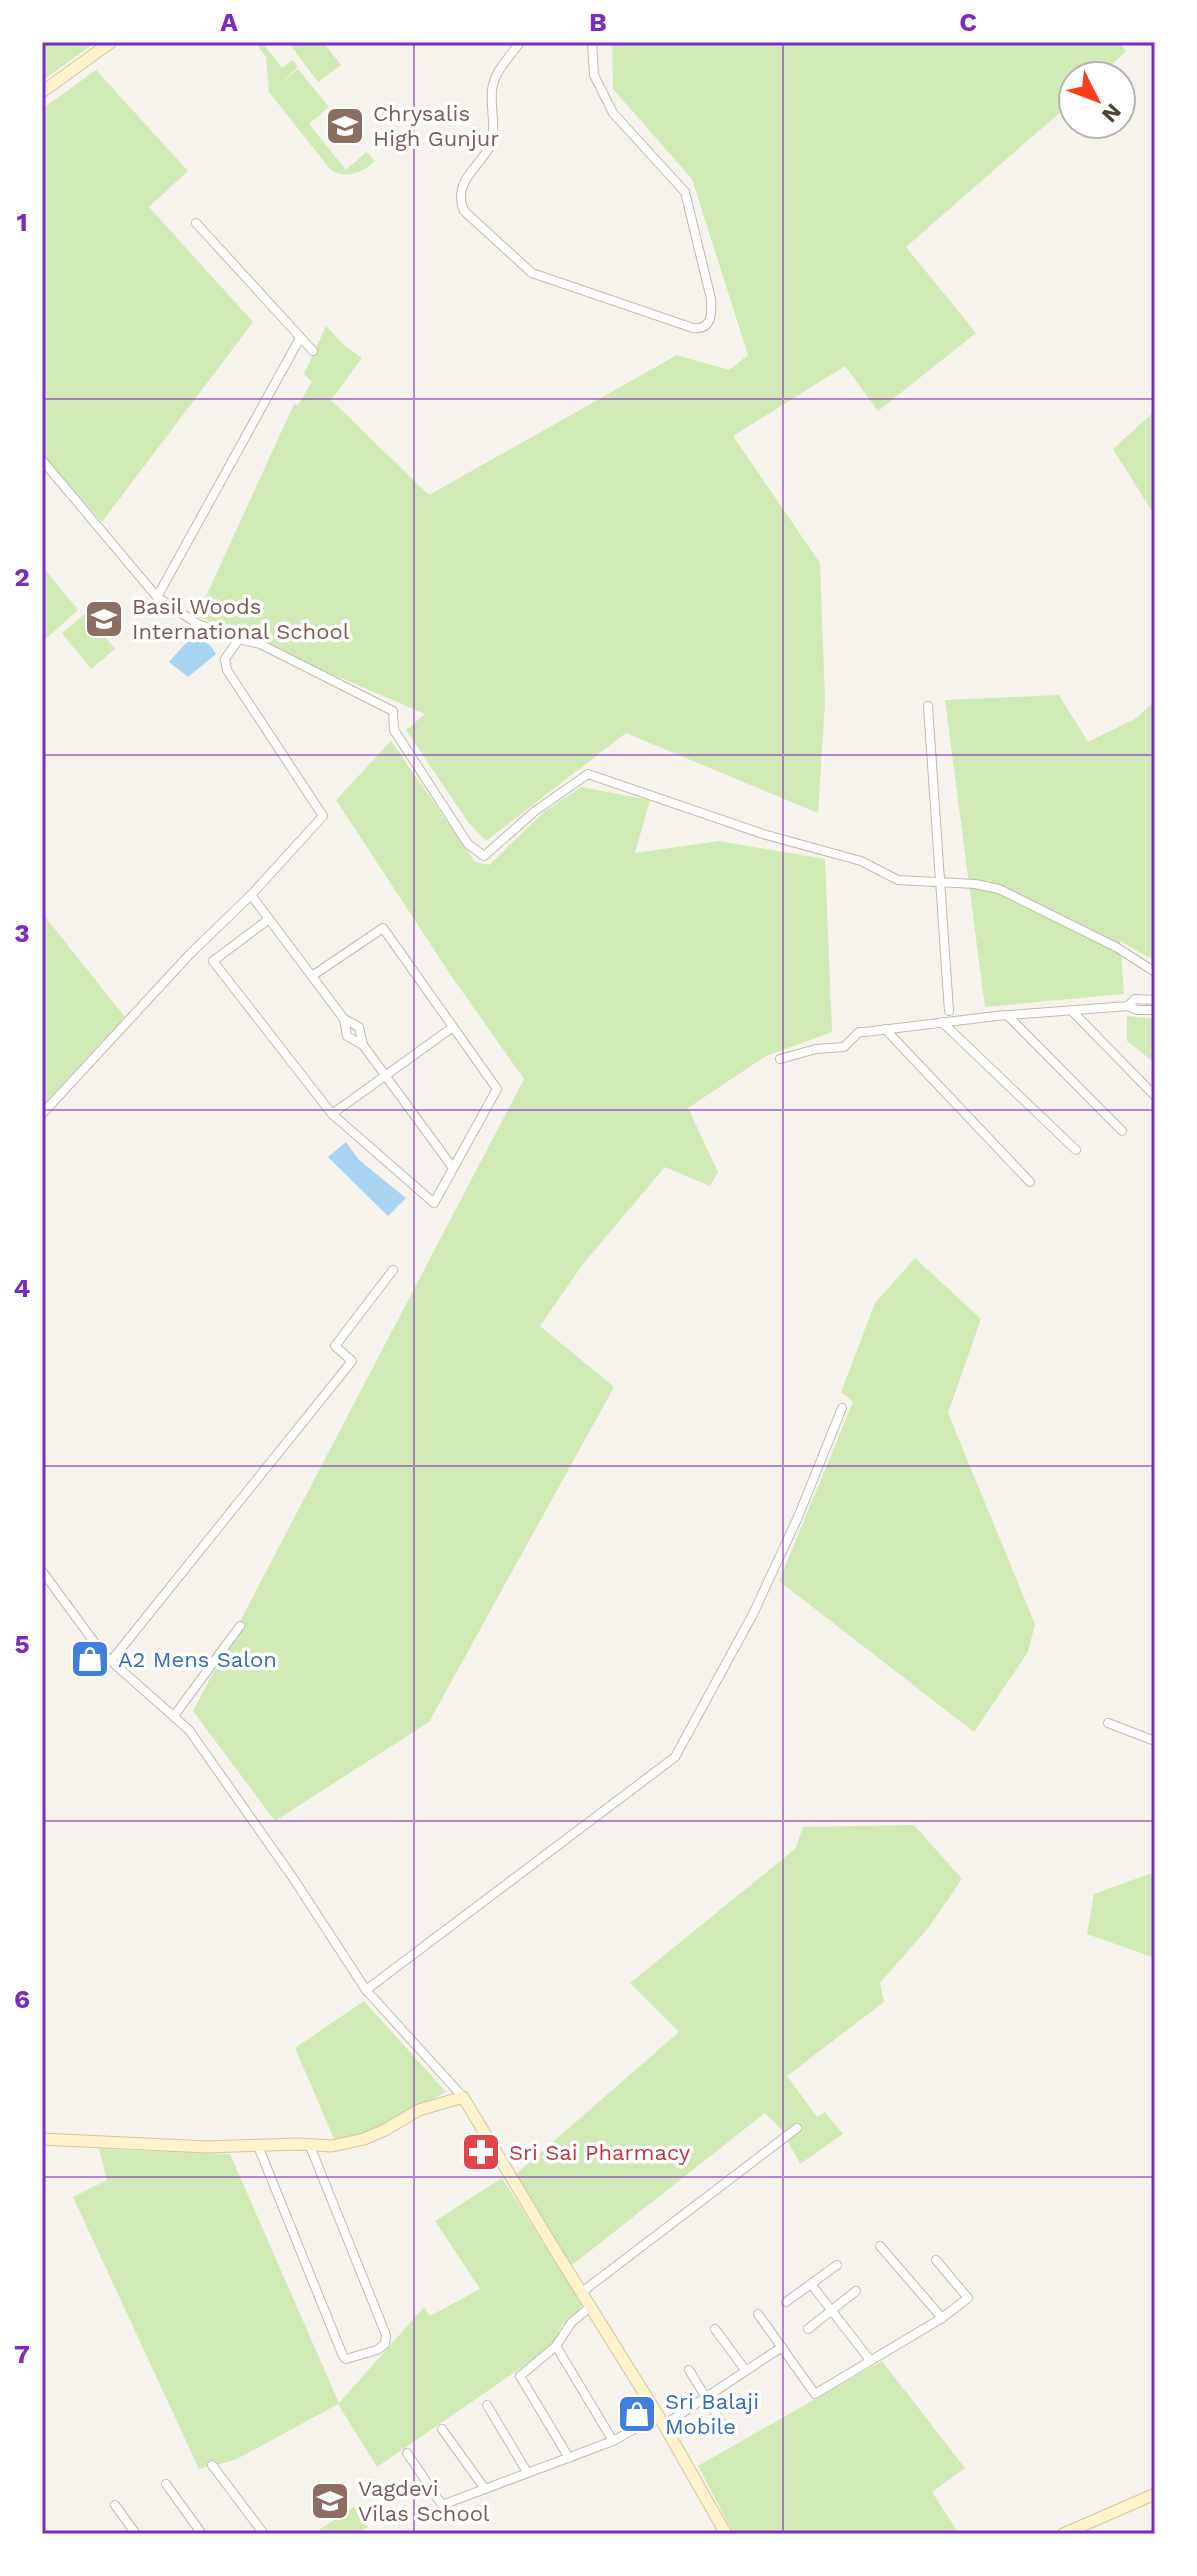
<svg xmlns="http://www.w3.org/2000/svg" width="1197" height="2576" font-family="'Work Sans',sans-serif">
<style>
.green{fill:#d2eab5}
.water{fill:#a9d4f2}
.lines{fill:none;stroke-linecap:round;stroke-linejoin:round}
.street-casing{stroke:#c2bbae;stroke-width:10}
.secondary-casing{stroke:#d6c79b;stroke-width:13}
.street{stroke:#fff;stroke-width:8}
.secondary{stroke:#fff3cd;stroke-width:11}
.grid{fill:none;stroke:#7b2cbf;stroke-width:2;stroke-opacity:0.55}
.labels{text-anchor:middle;stroke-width:7;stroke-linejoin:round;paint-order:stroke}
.education-label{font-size:22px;fill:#785e54;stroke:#fff;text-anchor:start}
.shop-label{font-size:22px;fill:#366cbe;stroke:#fff;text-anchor:start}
.health-label{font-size:22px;fill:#be3a42;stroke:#fff;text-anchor:start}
.neatline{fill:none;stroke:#7b2cbf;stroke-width:3}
.grid-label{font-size:26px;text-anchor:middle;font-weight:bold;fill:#7b2cbf}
</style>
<rect width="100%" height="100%" fill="#f6f3ec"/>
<g class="green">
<polygon points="42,42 96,42 42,81"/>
<path d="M255 42H262L282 68 293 60 298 67 277 86 298 69 329 107 309 124 346 170 366 152 375 161C363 173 344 180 330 169L269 92 266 57Z"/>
<polygon points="288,42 323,42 341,65 318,82"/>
<polygon points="612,42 1119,42 1126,51 1100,76 1073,76 1073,101 906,247 976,333 878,411 845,366 733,436 820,563 825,701 818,813 626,733 486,841 468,822 406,730 425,714 197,616 294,404 298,405 312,382 304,374 326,326 345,346 362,358 331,400 429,495 677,355 729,370 748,355 692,179 613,89"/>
<polygon points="96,70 188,171 149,207 253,322 102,522 42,455 42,109"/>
<polygon points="1155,411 1155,516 1113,449"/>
<polygon points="42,566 78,610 42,642"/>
<polygon points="86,613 115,649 91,669 62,633"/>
<polygon points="1059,695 1088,742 1135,719 1155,701 1155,961 1120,941 1124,994 985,1007 945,700"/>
<polygon points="391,741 475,862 489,865 544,812 581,787 650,800 635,853 719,841 825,859 832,1032 766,1056 688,1108 718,1172 710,1186 665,1167 583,1264 540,1326 614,1387 429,1722 275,1821 193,1711 524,1079 452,977 336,800"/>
<polygon points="42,913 125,1017 42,1106"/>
<polygon points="1127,1016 1155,1019 1155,1063 1127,1041"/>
<polygon points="915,1258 981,1319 948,1413 1035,1624 1028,1652 974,1732 779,1581 853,1402 841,1392 875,1303"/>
<polygon points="914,1825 962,1879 929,1927 880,1983 884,2002 787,2076 817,2117 825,2112 843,2134 800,2164 782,2130 765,2113 571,2266 516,2174 679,2032 630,1983 795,1849 803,1827"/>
<polygon points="1155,1872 1155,1958 1087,1934 1094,1894"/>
<polygon points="364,2001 446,2092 369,2132 335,2141 295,2048"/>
<polygon points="99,2149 230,2154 339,2403 424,2307 430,2316 480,2289 435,2221 502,2178 582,2304 576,2315 561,2326 553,2346 377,2467 338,2404 235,2460 199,2469 73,2197 107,2180"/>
<polygon points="882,2361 965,2468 932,2492 959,2534 734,2534 698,2466"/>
<polygon points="355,2506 368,2527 358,2534 321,2534 319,2530"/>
</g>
<g class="water">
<polygon points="197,636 211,646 216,654 188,677 169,662 186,643"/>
<polygon points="346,1142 359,1160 406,1198 388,1216 328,1157"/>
</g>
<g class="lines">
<defs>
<g id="street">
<path d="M520 42C510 57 494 71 492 90 490 107 497 130 490 146 478 169 452 182 464 211L532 273 693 328C712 330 712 314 711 299L685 192 613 113 594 75 592 42"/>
<polyline points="196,223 313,351"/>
<polyline points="42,460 157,597 198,624 239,639 260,644 393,711 394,730 468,844 484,856 535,811 588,774 763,834 861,861 898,880 975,884 999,889 1116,947 1155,972"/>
<polyline points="157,597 300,338"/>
<polyline points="928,706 949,1011"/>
<polyline points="251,895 344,1019 347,1036 363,1045 453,1168"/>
<polyline points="269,919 213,961 332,1114 434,1203 497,1089 383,928 312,976"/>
<polyline points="1128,1006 1135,999 1155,1000"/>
<polyline points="1072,1011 1155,1096"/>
<polyline points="1007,1015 1122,1131"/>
<polyline points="344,1019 359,1027 363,1045"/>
<polyline points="942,1022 1076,1150"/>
<polyline points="885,1029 1030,1182"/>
<polyline points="780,1059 816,1049 844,1047 859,1032 865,1032 996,1016 1128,1006 1137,1010 1155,1010"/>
<polyline points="42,1114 190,954 251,895 323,816 227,670 225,659 239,639"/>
<polyline points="332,1114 453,1027"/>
<polyline points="42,1571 103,1654 189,1730 293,1878 366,1990 463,2097"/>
<polyline points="111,1661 352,1361 335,1346 393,1270"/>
<polyline points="174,1716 240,1626"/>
<polyline points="1108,1723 1155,1741"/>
<polyline points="366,1990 675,1757 753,1614 798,1517 842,1408"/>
<polyline points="258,2146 343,2356 346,2359 377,2350 385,2344 386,2335 310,2146"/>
<polyline points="880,2246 942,2318"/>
<polyline points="811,2284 870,2360"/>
<polyline points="582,2292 797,2128"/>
<polyline points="786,2302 837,2265"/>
<polyline points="758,2314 815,2394 942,2318 968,2298 936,2260"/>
<polyline points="715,2329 746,2371"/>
<polyline points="808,2329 856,2291"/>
<polyline points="556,2346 613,2441"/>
<polyline points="689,2370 721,2422"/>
<polyline points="487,2405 527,2472"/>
<polyline points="664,2425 782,2347"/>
<polyline points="442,2429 485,2489"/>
<polyline points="407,2453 442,2505 613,2441 658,2416"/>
<polyline points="569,2458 520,2376 556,2346 571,2323 590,2307"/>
<polyline points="212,2465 264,2534"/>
<polyline points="166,2484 202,2534"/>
<polyline points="115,2505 136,2534"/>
</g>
<g id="secondary">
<polyline points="42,92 111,42"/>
<polyline points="42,2139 207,2147 297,2144 332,2146 364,2139 385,2130 419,2110 463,2097 555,2250 664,2425 726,2534"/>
<polyline points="1063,2534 1155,2494"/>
</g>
</defs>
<use href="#street" class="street-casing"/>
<use href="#secondary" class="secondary-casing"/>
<use href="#street" class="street"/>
<use href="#secondary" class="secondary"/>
</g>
<path class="grid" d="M414 42V2534M783 42V2534M42 399H1155M42 755H1155M42 1110H1155M42 1466H1155M42 1821H1155M42 2177H1155"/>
<defs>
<symbol id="school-square" viewBox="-11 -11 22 22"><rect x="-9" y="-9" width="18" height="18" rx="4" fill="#8d6e63" stroke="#fff"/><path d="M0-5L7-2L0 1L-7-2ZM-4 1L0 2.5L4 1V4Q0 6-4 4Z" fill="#fff"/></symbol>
<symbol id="shop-square" viewBox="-11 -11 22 22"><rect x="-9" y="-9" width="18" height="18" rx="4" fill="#3f7fe0" stroke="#fff"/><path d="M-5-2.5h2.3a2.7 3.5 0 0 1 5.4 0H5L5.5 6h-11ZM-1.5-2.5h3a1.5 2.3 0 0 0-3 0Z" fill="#fff"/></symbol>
<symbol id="pharmacy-square" viewBox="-11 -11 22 22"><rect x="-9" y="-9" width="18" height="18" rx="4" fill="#e0444e" stroke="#fff"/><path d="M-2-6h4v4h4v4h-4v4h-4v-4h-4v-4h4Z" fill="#fff"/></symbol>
</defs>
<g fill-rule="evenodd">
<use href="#school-square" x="323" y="104" width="44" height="44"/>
<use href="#school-square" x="82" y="597" width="44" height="44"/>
<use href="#shop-square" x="68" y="1637" width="44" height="44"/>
<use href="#pharmacy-square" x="459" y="2130" width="44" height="44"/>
<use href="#shop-square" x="615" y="2392" width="44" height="44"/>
<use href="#school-square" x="308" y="2479" width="44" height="44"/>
</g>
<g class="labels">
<g class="education-label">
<text x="373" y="121">Chrysalis<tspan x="373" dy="25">High Gunjur</tspan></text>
<text x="132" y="614">Basil Woods<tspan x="132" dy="25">International School</tspan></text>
<text x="358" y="2496">Vagdevi<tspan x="358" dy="25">Vilas School</tspan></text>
</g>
<g class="shop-label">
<text x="118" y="1667">A2 Mens Salon</text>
<text x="665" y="2409">Sri Balaji<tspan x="665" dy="25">Mobile</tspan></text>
</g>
<g class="health-label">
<text x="509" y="2160">Sri Sai Pharmacy</text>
</g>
</g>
<rect width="1197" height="2576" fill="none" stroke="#ffffff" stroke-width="88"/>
<g transform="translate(1097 100) rotate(132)"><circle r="38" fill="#ffffff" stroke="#b7b4b0" stroke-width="2"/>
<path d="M0-6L14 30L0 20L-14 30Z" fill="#fc3f1d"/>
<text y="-12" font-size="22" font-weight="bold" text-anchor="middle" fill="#4b4439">N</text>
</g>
<rect x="44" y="44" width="1109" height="2488" class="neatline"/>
<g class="grid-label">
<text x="229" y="31">A</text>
<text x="598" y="31">B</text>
<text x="968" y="31">C</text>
<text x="22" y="231">1</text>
<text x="22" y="586">2</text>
<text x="22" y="942">3</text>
<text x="22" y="1297">4</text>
<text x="22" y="1653">5</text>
<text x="22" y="2008">6</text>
<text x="22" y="2363">7</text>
</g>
</svg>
